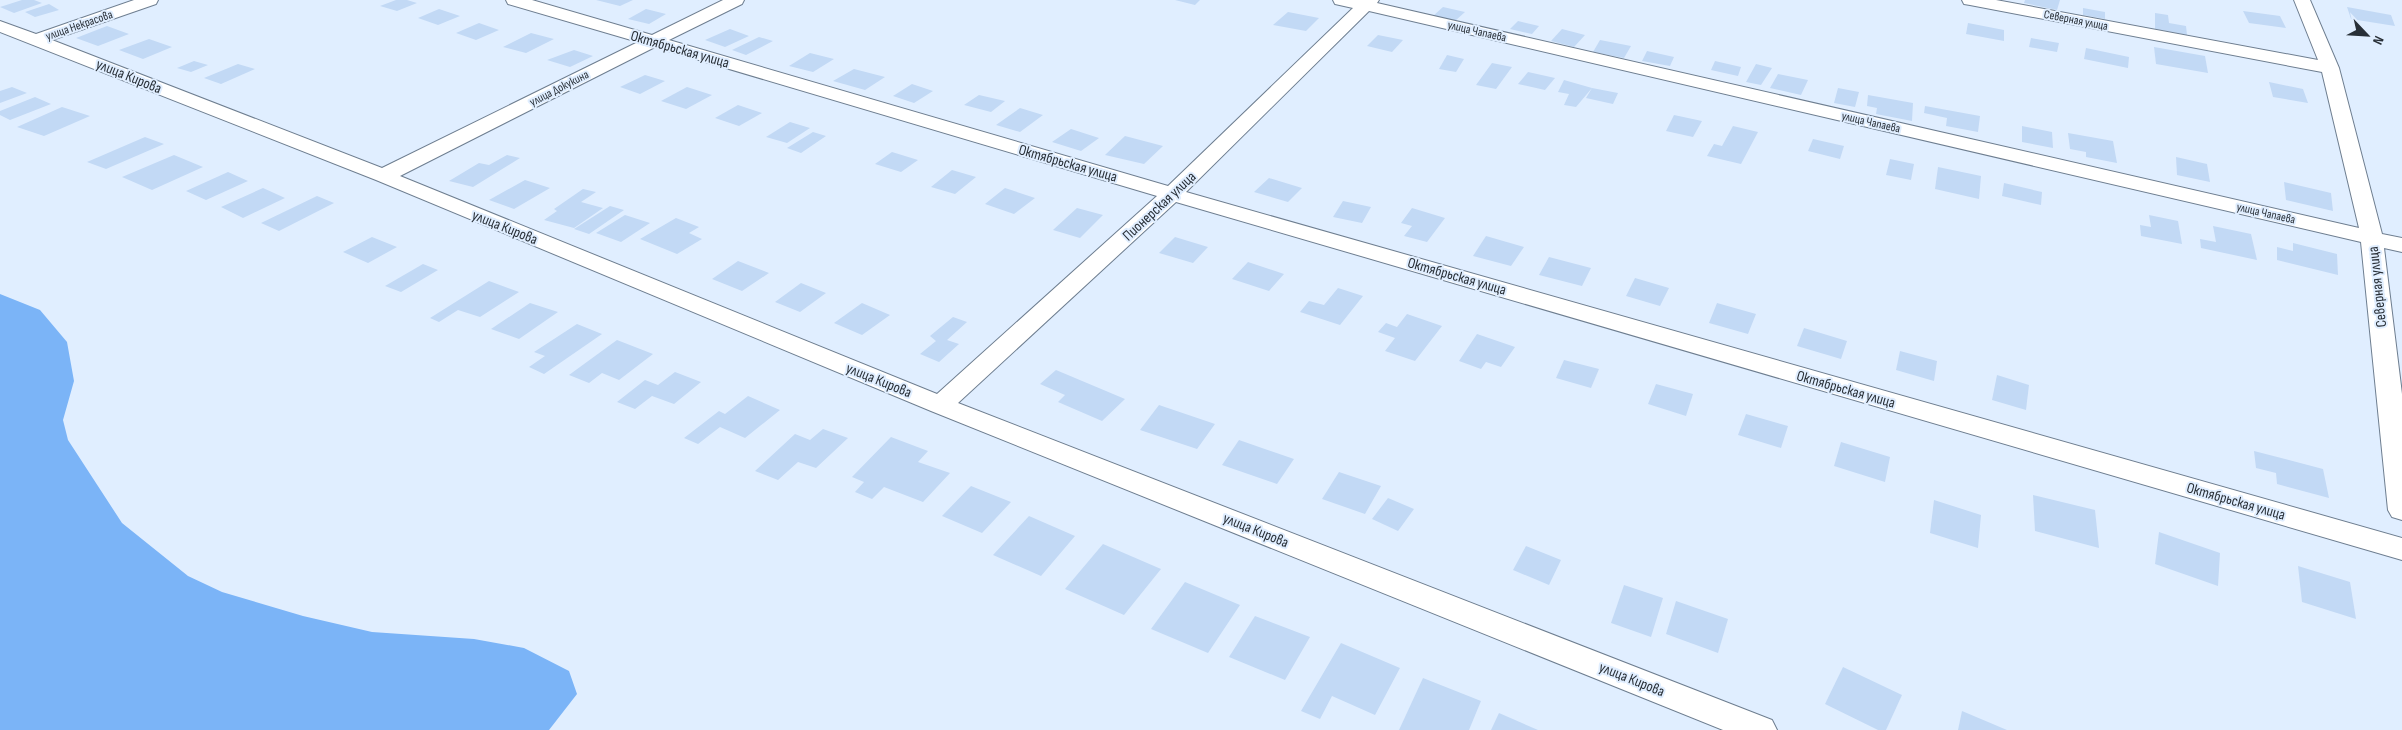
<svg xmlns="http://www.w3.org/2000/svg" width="2402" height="730" font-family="'Sofia Sans Condensed',sans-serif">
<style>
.forest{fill:#7bb4f7}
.building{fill:#c2d9f5}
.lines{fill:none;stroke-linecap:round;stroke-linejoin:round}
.minor-casing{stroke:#6e7e90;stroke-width:2}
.minor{fill:#fff;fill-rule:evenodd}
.labels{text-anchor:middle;stroke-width:4;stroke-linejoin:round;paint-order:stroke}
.far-street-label{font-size:12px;fill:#282f37;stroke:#e0eeff}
.street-label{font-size:15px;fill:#282f37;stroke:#e0eeff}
</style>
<rect width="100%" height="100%" fill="#e0eeff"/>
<polygon class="forest" points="0,294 40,310 67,342 74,381 63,420 68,440 122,523 188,576 222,592 303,616 372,632 474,639 524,648 569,671 577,694 549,730 0,730"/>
<g class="building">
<polygon points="22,0 34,0 42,3 14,13 0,7"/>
<polygon points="396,0 407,0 417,3 397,11 380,6"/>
<polygon points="596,0 633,0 620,6"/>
<polygon points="1175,0 1200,0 1195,5"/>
<polygon points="2025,0 2060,0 2057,10 2024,3"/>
<polygon points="49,4 59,10 35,17 25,12"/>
<polygon points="1443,7 1465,12 1455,21 1433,16"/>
<polygon points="2347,7 2391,15 2395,26 2351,19"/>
<polygon points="2083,8 2105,12 2105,19 2083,15"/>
<polygon points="439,9 460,16 438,25 418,18"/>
<polygon points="646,9 666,14 649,24 628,19"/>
<polygon points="2243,11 2280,16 2286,28 2249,23"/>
<polygon points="1288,12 1319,18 1306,31 1273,25"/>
<polygon points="2155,13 2168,15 2169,23 2186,26 2187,35 2155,29"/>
<polygon points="1518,21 1539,26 1532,34 1510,29"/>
<polygon points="479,23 499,30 476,40 456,33"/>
<polygon points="1968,23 2004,30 2004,41 1966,34"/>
<polygon points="107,26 129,34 98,46 76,38"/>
<polygon points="730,29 749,36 725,47 705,40"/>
<polygon points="1562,29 1585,35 1574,47 1551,41"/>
<polygon points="531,33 554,39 526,53 503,47"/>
<polygon points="1378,35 1403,40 1392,52 1367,46"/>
<polygon points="759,37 773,41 746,55 732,50"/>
<polygon points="2031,38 2059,43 2057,52 2029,47"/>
<polygon points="149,39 172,47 143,59 119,50"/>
<polygon points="1600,40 1631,46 1624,58 1593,52"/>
<polygon points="2154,47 2205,56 2208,73 2156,64"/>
<polygon points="2086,48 2129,57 2128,68 2084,59"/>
<polygon points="574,50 593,56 570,67 547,60"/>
<polygon points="1647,51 1674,57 1670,66 1642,61"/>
<polygon points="810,53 834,59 813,72 789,66"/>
<polygon points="1447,55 1464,59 1456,72 1439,69"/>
<polygon points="194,61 208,65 191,72 177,68"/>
<polygon points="1715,61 1741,67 1738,76 1711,70"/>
<polygon points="1492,63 1512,67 1496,89 1476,85"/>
<polygon points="238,64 255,69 221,84 204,78"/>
<polygon points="1756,64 1772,68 1761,85 1746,82"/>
<polygon points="854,69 885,77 865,90 833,81"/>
<polygon points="1528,72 1555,78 1545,90 1518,84"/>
<polygon points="1778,74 1808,80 1801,95 1770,88"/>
<polygon points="645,75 665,81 640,94 620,87"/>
<polygon points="1564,80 1592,88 1618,93 1613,104 1586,98 1592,88 1576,107 1564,105 1569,94 1558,92"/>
<polygon points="2269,82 2303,89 2308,103 2273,97"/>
<polygon points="912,84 933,91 914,103 893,96"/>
<polygon points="12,87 27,93 0,103 0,91"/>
<polygon points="687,87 712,95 686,109 661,101"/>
<polygon points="1838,88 1859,92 1855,107 1834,103"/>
<polygon points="979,95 1005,101 991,112 964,105"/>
<polygon points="1868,95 1913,103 1912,121 1876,114 1877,108 1867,106"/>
<polygon points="35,97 51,104 10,120 0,115 0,111"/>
<polygon points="738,105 762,113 739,126 715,118"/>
<polygon points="1925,106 1980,116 1978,132 1946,126 1947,118 1924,113"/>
<polygon points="62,107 90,116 44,136 17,127"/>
<polygon points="1020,108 1043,115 1020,132 996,125"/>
<polygon points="1674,115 1702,121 1693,137 1666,131"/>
<polygon points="790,122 810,128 787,143 766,137"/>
<polygon points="1733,126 1758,132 1741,164 1707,156 1714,144 1722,146"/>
<polygon points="2022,126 2052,132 2053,148 2022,142"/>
<polygon points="1071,129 1099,138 1081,151 1052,142"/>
<polygon points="813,132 826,136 801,153 787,148"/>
<polygon points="2068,133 2113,141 2117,163 2086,157 2086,152 2070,149"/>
<polygon points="1125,136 1163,146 1144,164 1105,155"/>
<polygon points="145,137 164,144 106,169 87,162"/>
<polygon points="1813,139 1844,146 1840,159 1808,151"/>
<polygon points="892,152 918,160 901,172 875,164"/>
<polygon points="174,155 203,167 152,190 122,177"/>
<polygon points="507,155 520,158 473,187 449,181 479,163 489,165"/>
<polygon points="2176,157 2207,164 2210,182 2177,175"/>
<polygon points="1890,159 1914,164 1911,180 1886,175"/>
<polygon points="1938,167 1981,176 1979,199 1935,189"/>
<polygon points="952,170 976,177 955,194 931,187"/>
<polygon points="228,172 248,181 206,200 186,191"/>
<polygon points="1269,178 1302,188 1288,202 1254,192"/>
<polygon points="525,180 550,188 514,209 489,200"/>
<polygon points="2284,182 2331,193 2333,211 2286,200"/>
<polygon points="2004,183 2042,192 2041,205 2002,196"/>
<polygon points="263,188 285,198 243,218 221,207"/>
<polygon points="1005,188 1035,198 1014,214 985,204"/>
<polygon points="583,189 596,192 581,202 603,208 574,228 544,220 557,211 554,209"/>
<polygon points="317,196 334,203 279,231 261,223"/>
<polygon points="1343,201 1371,207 1362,223 1333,217"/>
<polygon points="610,206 624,210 589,234 574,229"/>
<polygon points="1077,208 1103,215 1080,238 1053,230"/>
<polygon points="1412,208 1445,218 1427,242 1404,236 1412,226 1401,223"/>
<polygon points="625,215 650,223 621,242 596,233"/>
<polygon points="2149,215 2178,221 2182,244 2141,236 2140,225 2151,227"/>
<polygon points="676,218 699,227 689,233 702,239 677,254 640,239"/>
<polygon points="2213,226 2251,234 2257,260 2201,248 2200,239 2216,242"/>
<polygon points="1486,236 1524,247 1511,266 1473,256"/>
<polygon points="372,237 397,247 368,263 343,252"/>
<polygon points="1175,237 1208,247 1193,263 1159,253"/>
<polygon points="2293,243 2337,254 2338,275 2277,260 2277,247 2293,251"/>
<polygon points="1549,257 1591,268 1582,286 1539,275"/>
<polygon points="738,261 769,273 742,291 712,279"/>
<polygon points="1248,262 1284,274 1269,291 1232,279"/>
<polygon points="423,264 438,270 401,292 385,286"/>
<polygon points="1635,278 1669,288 1660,306 1626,296"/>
<polygon points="489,281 519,292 480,317 458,310 439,322 430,318"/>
<polygon points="801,283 826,293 800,312 775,302"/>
<polygon points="1338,288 1363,296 1340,325 1300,312 1309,301 1324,305"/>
<polygon points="530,303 558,312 519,339 491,329"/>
<polygon points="862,303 890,315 862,335 834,323"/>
<polygon points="1717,303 1756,314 1748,334 1709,323"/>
<polygon points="1407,314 1442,326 1415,361 1385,351 1395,338 1378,332 1386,323 1397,327"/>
<polygon points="953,317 967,322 947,340 959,344 939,362 920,354 936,341 930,336"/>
<polygon points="577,324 602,334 544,374 529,367 545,356 534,352"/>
<polygon points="1804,328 1847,341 1841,359 1797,346"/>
<polygon points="1477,334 1515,347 1501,367 1486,362 1481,369 1459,361"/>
<polygon points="617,340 653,354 619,380 602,373 589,383 569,375"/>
<polygon points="1900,351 1937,361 1934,381 1896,370"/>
<polygon points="1564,360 1599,369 1591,388 1556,378"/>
<polygon points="1056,370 1125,399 1102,421 1058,402 1065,395 1040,384"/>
<polygon points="675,372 701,382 674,404 652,396 635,409 617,402 645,380 658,385"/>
<polygon points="1997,375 2029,385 2026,410 1992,400"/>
<polygon points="1656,384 1693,394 1686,416 1648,404"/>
<polygon points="748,396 780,410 745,438 720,427 698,444 684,438 719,411 725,414"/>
<polygon points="1159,405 1215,424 1197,449 1140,430"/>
<polygon points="1746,414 1788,426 1781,448 1738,435"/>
<polygon points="823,429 848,438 816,468 798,462 778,480 755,471 795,434 810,440"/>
<polygon points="891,437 928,451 918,462 950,473 923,502 884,487 872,499 855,492 864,482 852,477"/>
<polygon points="1239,440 1294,459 1277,484 1222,465"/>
<polygon points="1841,442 1890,457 1885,482 1834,466"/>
<polygon points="2254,451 2323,469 2329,498 2277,484 2276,473 2256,468"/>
<polygon points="1339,472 1381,486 1365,514 1322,499"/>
<polygon points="971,486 1011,502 982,533 942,516"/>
<polygon points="2033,495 2095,510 2099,548 2035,531"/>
<polygon points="1388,498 1414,509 1398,531 1372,519"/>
<polygon points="1934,500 1981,515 1978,548 1930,533"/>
<polygon points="1029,516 1075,536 1041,576 993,555"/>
<polygon points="2159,532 2220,553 2218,586 2155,564"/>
<polygon points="1103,544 1161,569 1124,615 1065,589"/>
<polygon points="1526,546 1561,560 1549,585 1513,570"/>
<polygon points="2298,566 2350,582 2356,619 2302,602"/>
<polygon points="1185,582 1240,605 1208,653 1151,629"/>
<polygon points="1624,585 1663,598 1651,637 1611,623"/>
<polygon points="1676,601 1728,619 1718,653 1666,634"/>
<polygon points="1255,616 1310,637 1285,680 1229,657"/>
<polygon points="1341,643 1400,668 1375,715 1332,696 1320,719 1301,711"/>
<polygon points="1843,667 1902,695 1886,730 1878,730 1825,704"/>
<polygon points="1423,678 1481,701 1469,730 1399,730"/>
<polygon points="1962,711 2007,730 1958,730"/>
<polygon points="1499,713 1538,730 1491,730"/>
</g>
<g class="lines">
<defs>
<path id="minor" d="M134 0H158L156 4 52 40 382 168 638 42 508 4 506 0H532L652 35 723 0H744L742 4 669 40 1168 186 1353 8 1335 4 1333 0H1379L1377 3 2359 228 2322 72 1970 5 1964 4 1962 0H1996L2318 60 2294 0H2310L2339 68 2382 234 2402 238V252L2384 248 2402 394V520L2392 517 2388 510 2361 242 1369 11 1186 192 2402 538V560L1176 202 958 403 1772 720 1777 730H1723L931 411 376 180 0 32V21L36 34ZM655 47 1157 196 937 394 400 176Z"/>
</defs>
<use href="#minor" class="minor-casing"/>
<use href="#minor" class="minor"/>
</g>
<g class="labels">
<g class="far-street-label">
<text transform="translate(2076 20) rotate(11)" y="4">Северная улица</text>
<text transform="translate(79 25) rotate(-19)" y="4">улица Некрасова</text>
<text transform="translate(1477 31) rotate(13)" y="4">улица Чапаева</text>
<text transform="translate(559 88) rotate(-27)" y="4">улица Докукина</text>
<text transform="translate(1871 122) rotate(13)" y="4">улица Чапаева</text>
<text transform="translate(2266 213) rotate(13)" y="4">улица Чапаева</text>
</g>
<g class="street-label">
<text transform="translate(680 49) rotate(16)" y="5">Октябрьская улица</text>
<text transform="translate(129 76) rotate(22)" y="5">улица Кирова</text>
<text transform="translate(1068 163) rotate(16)" y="5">Октябрьская улица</text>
<text transform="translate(1159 206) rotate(-43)" y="5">Пионерская улица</text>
<text transform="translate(505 227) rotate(22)" y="5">улица Кирова</text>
<text transform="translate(1457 276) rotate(16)" y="5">Октябрьская улица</text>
<text transform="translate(2377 287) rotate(-96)" y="5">Северная улица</text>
<text transform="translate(879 380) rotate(22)" y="5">улица Кирова</text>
<text transform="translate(1846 389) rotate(16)" y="5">Октябрьская улица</text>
<text transform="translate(2236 501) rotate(16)" y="5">Октябрьская улица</text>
<text transform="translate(1256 530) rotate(22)" y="5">улица Кирова</text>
<text transform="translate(1632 679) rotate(22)" y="5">улица Кирова</text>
</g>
</g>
<g transform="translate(2367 35) rotate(115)" stroke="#e0eeff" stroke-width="4" paint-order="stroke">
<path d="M0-4L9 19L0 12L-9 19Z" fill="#282f37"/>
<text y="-8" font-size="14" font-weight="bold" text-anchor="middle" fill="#282f37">N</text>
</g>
</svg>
